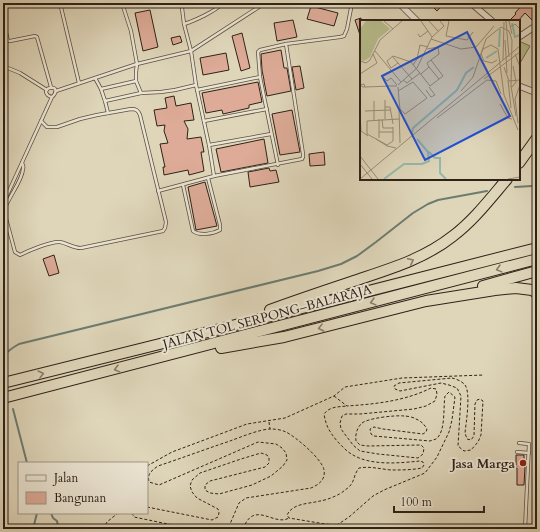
<svg xmlns="http://www.w3.org/2000/svg" width="540" height="532" font-family="Cardo,serif">
<style>
.green{fill:#b7bc8c;stroke:#736e52}
.lines{fill:none;stroke-linecap:round;stroke-linejoin:round}
.stream{stroke:#6c7c71;stroke-width:2}
.building{fill:#ddab97;stroke:#2f2118}
.lane-casing{stroke:#5b4e40;stroke-width:4}
.street-casing{stroke:#5b4e40;stroke-width:7}
.highway-casing{stroke:#2f2118;stroke-width:12}
.path{stroke:#2f2118;stroke-width:1;stroke-dasharray:3 2;stroke-linecap:butt}
.lane{stroke:#eae4d2;stroke-width:2.5}
.street{stroke:#eae4d2;stroke-width:5.5}
.highway{stroke:#dfd6ba;stroke-width:10}
.oneway{stroke:#877c69}
.poi-dot{fill:#8f2418;stroke:#eae4d2;stroke-width:1.5}
.labels{text-anchor:middle;stroke-width:4;stroke-linejoin:round;paint-order:stroke}
.street-label{font-size:13px;fill:#2f2118;stroke:#eae4d2}
.poi-label{font-size:13px;font-weight:bold;fill:#2f2118;stroke:#eae4d2;text-anchor:end}
.inset-river{fill:none;stroke:#94b9ac;stroke-width:2}
.inset-road{fill:none;stroke:#998e79;stroke-width:1}
.view{fill:#1d4ed8;fill-opacity:0.15;stroke:#1d4ed8;stroke-width:2}
.inset-edge{fill:none;stroke:#2f2118;stroke-width:2}
</style>
<rect width="100%" height="100%" fill="#dfd6ba"/>
<filter id="stains"><feTurbulence type="fractalNoise" baseFrequency=".005" numOctaves="4"/><feColorMatrix values="0 0 0 0 .2 0 0 0 0 .09 0 0 0 0 .02 0 0 0 .5 -.17"/></filter>
<radialGradient id="worn" r=".72"><stop offset=".6" stop-color="#630" stop-opacity="0"/><stop offset="1" stop-color="#630" stop-opacity=".3"/></radialGradient>
<polygon class="green" points="519,41 530,46 519,65"/>
<g class="lines">
<g class="stream">
<polyline points="515,187 532,186"/>
<path d="M3 373C4 355 3 353 19 344L318 271 341 264 357 256 376 242 413 213 428 204 438 200 487 191"/>
<polyline points="13,409 27,463"/>
<polyline points="51,513 53,518 57,521 58,526 57,529"/>
<polyline points="33,529 37,513"/>
</g>
</g>
<g class="building">
<polygon points="429,3 444,3 437,11"/>
<polygon points="524,3 537,3 537,21 534,22 525,13 518,21 509,21 516,14 515,13"/>
<polygon points="311,6 338,13 334,26 307,19"/>
<polygon points="150,10 158,47 143,51 135,13"/>
<polygon points="361,18 361,35 360,35 355,20"/>
<polygon points="293,20 297,37 277,41 274,23"/>
<polygon points="242,33 250,68 241,71 232,36"/>
<polygon points="180,36 182,42 173,45 171,38"/>
<polygon points="281,50 284,68 287,68 291,91 267,96 264,81 264,80 262,70 261,54"/>
<polygon points="226,53 229,70 203,75 200,58"/>
<polygon points="300,66 304,88 296,90 292,67"/>
<polygon points="258,82 262,102 249,105 249,108 223,114 222,110 206,113 202,93"/>
<polygon points="174,96 176,106 191,103 194,120 184,121 188,129 187,139 201,137 204,152 201,152 204,171 189,175 188,170 164,175 163,167 165,167 160,144 168,143 164,131 165,125 157,126 154,110 167,108 165,98"/>
<polygon points="292,110 300,152 280,155 272,114"/>
<polygon points="264,139 268,163 221,172 216,149"/>
<polygon points="324,152 325,165 310,166 309,154"/>
<polygon points="269,168 270,171 276,170 279,182 250,187 248,172"/>
<polygon points="205,182 217,226 196,230 188,187"/>
<polygon points="54,255 59,273 49,276 43,259"/>
<polygon points="516,455 524,455 524,467 525,467 524,485 517,485 517,468 516,468 517,466 516,466"/>
</g>
<g class="lines">
<defs>
<g id="lane">
<polyline points="60,3 79,83"/>
<polyline points="122,3 131,31 137,64 136,72 136,81 141,93"/>
<polyline points="177,3 180,5 182,8 184,24 191,51 196,85 209,145 214,176 302,159 303,157 303,154 286,44 340,37 344,36 347,29 352,3"/>
<polyline points="3,20 8,41 10,41 35,36 37,37 51,87"/>
<path d="M184 24C194 21 216 11 223 3"/>
<polyline points="3,66 20,73 47,90"/>
<polyline points="260,77 278,165"/>
<polyline points="95,78 101,89 105,101 141,93 161,92 175,90 196,85"/>
<polyline points="101,89 136,81"/>
<polyline points="197,90 260,77 258,52 260,50 286,44"/>
<polyline points="56,91 137,64 191,51 265,3"/>
<polyline points="105,101 108,113"/>
<polyline points="204,121 267,109"/>
<polyline points="209,145 271,134"/>
<path d="M22 163C23 166 24 166 23 169 22 182 8 197 4 211L15 252 20 255C28 251 51 241 60 242 67 243 73 248 81 248L163 231 165 228 166 222 140 115C138 110 136 109 131 109L97 115 80 119 57 127H47L41 121"/>
<path d="M183 185 193 231C199 236 213 234 220 230V225L208 178"/>
<polyline points="158,191 214,176"/>
<path d="M3 204 52 97C57 93 57 86 50 88 43 89 46 96 52 97"/>
<polyline points="519,443 529,444 525,529"/>
<polyline points="517,452 529,453"/>
</g>
<g id="street">
<polyline points="399,3 417,21"/>
<polyline points="471,3 492,21"/>
<polyline points="519,37 537,25"/>
<polyline points="519,86 537,93"/>
</g>
<g id="highway">
<polyline points="519,163 537,138"/>
<polyline points="483,286 537,271"/>
<path d="M270 310C297 300 324 291 351 282 386 270 423 260 453 236 474 220 490 199 507 179"/>
<polyline points="221,348 284,337 426,301 495,290 516,288 532,290 537,293"/>
<polyline points="3,383 216,330 537,248"/>
<polyline points="3,398 537,259"/>
</g>
</defs>
<use href="#lane" class="lane-casing"/>
<use href="#street" class="street-casing"/>
<use href="#highway" class="highway-casing"/>
<g class="path">
<path d="M452 378C456 379 462 381 465 385 471 393 466 423 465 433L467 439 471 440 474 436 475 404 477 400 480 399 483 401 481 435 478 442 471 450 464 451 458 446 461 396 457 388 449 385 441 383 400 391 395 389 394 386 399 383Z"/>
<path d="M334 396 347 406C376 404 405 401 431 388L436 389 437 394 435 401 426 406 414 409 360 414H346L342 416 340 423 341 429 353 445 360 451 378 454 418 458 423 454 424 448 421 445 368 446 360 445 356 441C355 435 357 428 361 424 366 418 396 415 404 416 407 416 413 417 416 419 421 421 424 424 427 429L426 432 423 434 383 429 374 427 370 429 371 434 374 436 430 441C432 440 434 440 436 439 446 432 443 407 445 396L449 392 455 397 452 420 449 432 437 457 425 473 384 490 373 496 349 517 337 525 325 524 289 518 287 515C293 503 308 504 320 501 327 500 340 495 345 490 356 483 352 477 359 468 370 466 380 469 391 470 401 470 412 470 422 468L424 465 423 462 420 461C400 463 372 466 353 455 347 452 342 446 337 441 329 431 326 426 324 414 330 406 339 407 347 406"/>
<polyline points="269,422 270,429"/>
<polyline points="147,466 172,452 247,424 285,418 334,396 345,387 402,378 484,375"/>
<path d="M147 507 212 520 218 517 219 513 218 509 197 498 192 492 190 486 192 480 200 473 241 459 261 453 267 455 269 458V463L265 467 210 481 205 485V490L210 493 219 494 252 485 271 476 283 466 287 460 286 453 282 448 276 444 258 442 159 485 149 482C147 474 151 471 158 466 182 458 206 449 230 441 241 437 260 429 271 429 276 429 282 430 286 432 296 437 322 459 324 470 326 480 318 485 311 488L246 498 239 503 230 524 226 529"/>
<polyline points="132,513 134,517 192,529"/>
<polyline points="103,529 107,522 118,513"/>
<path d="M243 529C254 499 274 527 289 518"/>
</g>
<use href="#lane" class="lane"/>
<use href="#street" class="street"/>
<use href="#highway" class="highway"/>
</g>
<defs><path id="oneway-chevron" d="M-2-3.5L2.5 0L-2 3.5" fill="none" stroke-width="1.6" stroke-linecap="round" stroke-linejoin="round"/></defs>
<g class="oneway">
<use href="#oneway-chevron" transform="translate(411 261) rotate(-25)"/>
<use href="#oneway-chevron" transform="translate(499 269) rotate(165)"/>
<use href="#oneway-chevron" transform="translate(373 302) rotate(165)"/>
<use href="#oneway-chevron" transform="translate(321 328) rotate(166)"/>
<use href="#oneway-chevron" transform="translate(117 369) rotate(165)"/>
<use href="#oneway-chevron" transform="translate(41 374) rotate(-14)"/>
</g>
<circle class="poi-dot" cx="523" cy="463" r="4"/>
<g class="labels">
<g class="street-label">
<text transform="translate(267 316) rotate(-15)" y="5">JALAN TOL SERPONG–BALARAJA</text>
</g>
<g class="poi-label">
<text x="515" y="468">Jasa Marga</text>
</g>
</g>
<g transform="translate(360 20)">
<rect width="160" height="160" fill="#dfd6ba"/>
<path d="M6 1H21L30 9 18 19 10 37 4 41 0 40V9Z" fill="#b7bc8c"/>
<path class="inset-river" d="M152 3 155 17 160 15M139 27 140 9M126 38 137 31M52 114 53 108 97 70 106 53 114 47M69 132 75 138H80V153L86 159M24 159 44 144H62L69 141 68 132 57 119"/>
<path class="inset-road" d="M24 1 33 9M61 1 72 17M69 1 78 11M89 1 86 16 107 20 113 12M146 1 149 37M149 1 152 14M150 7 155 4 160 9M58 14 60 17 68 11M71 19 101 29 116 27 134 6M145 20 147 53M15 31 41 62M155 34 160 47M32 36 52 59M137 40 132 43 124 41 121 34 123 29 131 25 138 29 144 75 158 110M143 40 144 2M0 41 6 43 10 40 20 20 42 1M38 43 31 48 27 41 33 36 51 42 70 66 83 56 71 40 79 34 78 27 67 29M53 45 57 39 60 25 68 27M69 47 79 59M144 47 149 61 160 60M0 54 17 43 13 34M61 54 69 47 67 43 71 40M24 58 27 61 31 58 37 65M124 59 160 32M43 60 47 63 60 53M148 60 151 88M38 65 57 48 72 17 84 6 80 1M151 66 156 96M5 67 4 64 0 65 3 67H5L31 66H37M38 67 39 80M152 67 156 62 153 46M66 70 71 77 75 75 69 67M38 71 53 62 67 78 45 94 40 89 39 80M101 71 113 57 126 19 141 7 149 11 152 20 151 67M160 73V94M25 80V99M140 84 148 98 152 99M25 87H30L33 104M39 88 40 123M5 91 30 90M0 94 1 111 8 116M77 98 127 60 136 61 141 74M19 99V118M22 99 23 108H33M14 100V81M158 103 155 79 160 65M33 107V121L27 125 7 114V101L39 99M19 112H33M16 119 27 126 36 128M0 136 18 159M0 144 12 159M0 159 160 26M148 159 160 157"/>
<path class="view" d="M107 12 150 96 65 140 22 56Z"/>
<rect width="160" height="160" class="inset-edge"/>
</g>
<rect width="540" height="532" fill="none" stroke="#dfd6ba" stroke-width="16"/>
<rect x="4" y="4" width="532" height="524" fill="none" stroke="#2f2118" stroke-width="2"/>
<rect x="8" y="8" width="524" height="516" fill="none" stroke="#2f2118"/>
<rect x="18" y="462" width="130" height="52" fill="#eae4d2" stroke="#9f9688"/>
<rect x="26" y="475" width="20" height="6" fill="#eae4d2" stroke="#9f9688"/>
<text x="54" y="482" font-size="12" fill="#2f2118">Jalan</text>
<rect x="26" y="492" width="20" height="12" fill="#ddab97" stroke="#9f9688"/>
<text x="54" y="502" font-size="12" fill="#2f2118">Bangunan</text>
<path d="M394 506v6h90v-6" fill="none" stroke="#2f2118" stroke-width="2"/>
<text x="400" y="506" font-size="12" fill="#2f2118" stroke="#eae4d2" stroke-width="3" paint-order="stroke">100 m</text>
<rect width="100%" height="100%" filter="url(#stains)"/>
<rect width="100%" height="100%" fill="url(#worn)"/>
</svg>
